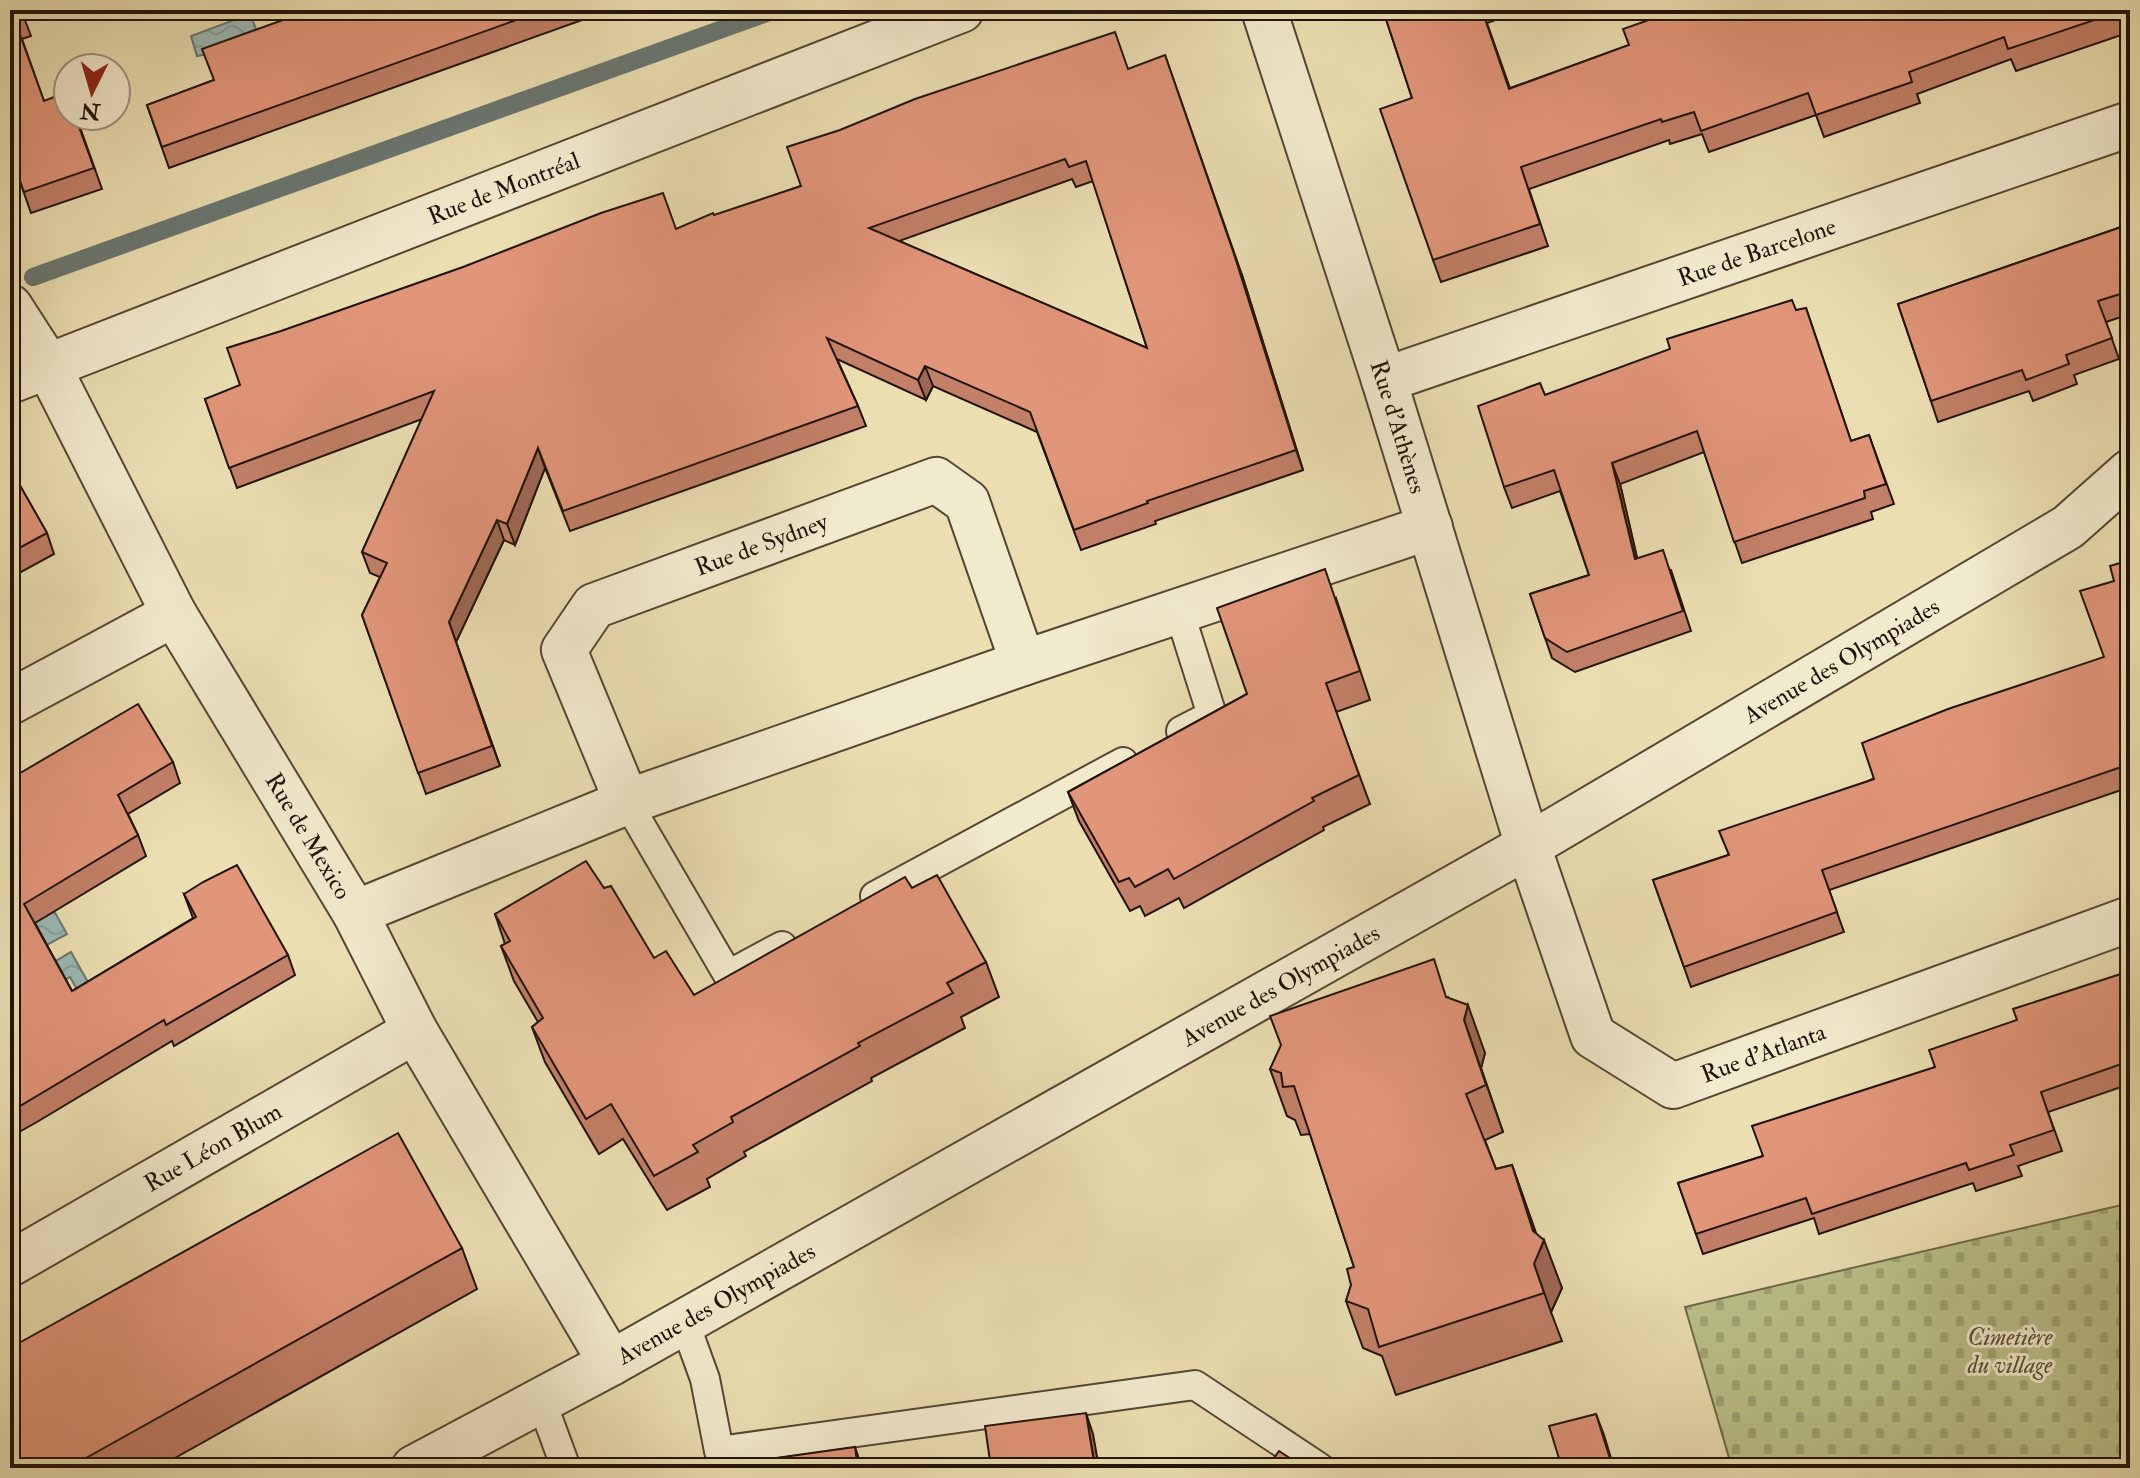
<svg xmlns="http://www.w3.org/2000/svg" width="2140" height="1478" font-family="'IM FELL Double Pica',serif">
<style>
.cemetery{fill:url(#cemetery-stones);stroke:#6e6a4a;stroke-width:2}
.water{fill:url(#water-waves);stroke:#6a7771;stroke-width:2}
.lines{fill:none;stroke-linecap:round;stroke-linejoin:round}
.stream{stroke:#6a7771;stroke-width:18}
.service-casing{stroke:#544634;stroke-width:32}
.minor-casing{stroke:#544634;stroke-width:48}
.service{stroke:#f2eacd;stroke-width:28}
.minor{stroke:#f2eacd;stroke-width:44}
.wall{fill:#c28068;stroke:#21130a;stroke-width:2;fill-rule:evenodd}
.shaded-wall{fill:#9e6855;stroke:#21130a;stroke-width:2}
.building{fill:#e19579;stroke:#21130a;stroke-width:2;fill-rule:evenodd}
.labels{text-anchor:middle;stroke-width:6;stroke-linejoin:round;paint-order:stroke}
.street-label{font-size:24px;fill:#21130a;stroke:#f2eacd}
.park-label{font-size:24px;font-style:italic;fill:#575037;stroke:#f2eacd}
</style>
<defs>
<pattern id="cemetery-stones" width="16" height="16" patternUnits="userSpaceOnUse" patternTransform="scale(2)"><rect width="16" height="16" fill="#bbc18a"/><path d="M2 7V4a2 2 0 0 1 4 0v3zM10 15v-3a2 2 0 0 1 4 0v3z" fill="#a0a576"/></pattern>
<pattern id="water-waves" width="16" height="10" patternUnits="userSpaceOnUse" patternTransform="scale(2)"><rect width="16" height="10" fill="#9bbab6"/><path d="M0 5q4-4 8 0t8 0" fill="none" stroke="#859f9b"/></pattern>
</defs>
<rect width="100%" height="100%" fill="#ebdfb2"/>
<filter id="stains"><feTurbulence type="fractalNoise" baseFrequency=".0025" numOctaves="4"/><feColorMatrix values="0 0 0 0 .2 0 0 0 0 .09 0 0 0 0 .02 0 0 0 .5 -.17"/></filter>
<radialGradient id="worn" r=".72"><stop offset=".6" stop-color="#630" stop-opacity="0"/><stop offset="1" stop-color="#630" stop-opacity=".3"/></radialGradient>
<polygon class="cemetery" points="2130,1203 2130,1468 1732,1468 1685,1307"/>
<g class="water">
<polygon points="250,14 262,44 197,56 191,36"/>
<polygon points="25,859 67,934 45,946 10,882"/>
<polygon points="71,952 111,1023 100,1030 70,977 38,997 27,978"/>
</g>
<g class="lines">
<polyline class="stream" points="33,277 775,10"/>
<defs>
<g id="service">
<polyline points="1179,611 1212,715 1181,731"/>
<polyline points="627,802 728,975 782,946"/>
<polyline points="875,896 1123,762"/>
<polyline points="684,1321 705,1379 719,1451 1195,1385 1320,1468"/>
<polyline points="541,1400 566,1468"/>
</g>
<g id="minor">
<path id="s1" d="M1264 10 1384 380 1528 846 1593 1036 1673 1086 2130 919"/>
<path id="s2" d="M10 307 48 366 174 614 355 913 415 1031 611 1363"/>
<path id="s3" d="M1384 380 2130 124"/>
<path id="s4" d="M10 381 961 10"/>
<polyline points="10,702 174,614"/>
<path id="s5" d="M627 802 564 650 594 606 936 480 967 502 1023 663"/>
<polyline points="355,913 627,802 1023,663 1430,527"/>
<path id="s6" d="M10 1264 415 1031"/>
<path id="s7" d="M414 1468 611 1363 1528 846 2068 527 2130 472"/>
</g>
</defs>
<use href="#service" class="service-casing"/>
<use href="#minor" class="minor-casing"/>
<use href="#service" class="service"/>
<use href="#minor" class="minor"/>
</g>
<g class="wall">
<polygon points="10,10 21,10 31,36 22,39 44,101 76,116 102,189 31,213 10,153"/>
<polygon points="311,10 610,10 169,168 147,105 214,80"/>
<polygon points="1383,10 1505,10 1507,16 1487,23 1510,88 1629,45 1677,10 2130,10 2130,32 2016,71 2011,59 1917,94 1920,103 1824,137 1816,115 1709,152 1702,134 1670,144 1669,140 1529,189 1548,246 1441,282 1433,260 1412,98"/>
<path d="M1128 69 1242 275 1303 470 1155 521 1156 524 1081 550 1037 432 933 386 926 400 837 359 858 406 866 426 570 531 545 468 515 545 504 540 456 642 500 766 426 794 362 615 380 577 370 573 362 552 422 419 237 488 205 399 676 229 801 186ZM1072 179 1076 187 1093 181 1147 348 899 241Z"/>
<polygon points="2130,224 2130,314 2106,322 2119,359 2074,375 2077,384 2033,401 2029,391 1938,422 1898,304"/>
<polygon points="1806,308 1851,441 1869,435 1894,504 1871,512 1873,519 1742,563 1704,452 1620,484 1637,558 1671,570 1691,631 1575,672 1552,658 1530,594 1589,575 1560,491 1512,508 1504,487 1545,395"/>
<polygon points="10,468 47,533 54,554 10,578"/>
<polygon points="2130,560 2130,787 1829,890 1844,932 1691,987 1653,880 1728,855 2104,657 2114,581"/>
<polygon points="1336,598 1370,700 1336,712 1370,804 1323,827 1324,830 1184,908 1179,898 1145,916 1140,906 1130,911 1079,821 1068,792 1247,694"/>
<polygon points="173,762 180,783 128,814 138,835 146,856 35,923 72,991 193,918 184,894 288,955 295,975 174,1046 172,1041 37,1122 10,1137 10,779"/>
<polygon points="604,888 654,958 694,995 912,888 986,962 999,997 961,1017 965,1028 871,1078 872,1081 744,1152 746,1156 707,1179 710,1187 667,1210 623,1139 599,1154 545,1062 532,1027 538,1022 514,981 501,946 505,944 495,914"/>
<polygon points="2130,971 2130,1084 2048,1112 2062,1151 2018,1166 2022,1176 1976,1191 1973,1183 1819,1234 1814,1218 1703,1254 1678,1183 1763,1156 1935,1067 2017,1020"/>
<polygon points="1448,997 1485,1053 1481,1068 1503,1132 1485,1140 1496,1169 1512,1165 1536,1233 1562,1288 1551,1312 1562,1341 1396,1395 1382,1356 1363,1348 1346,1301 1351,1285 1354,1267 1310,1134 1301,1135 1295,1120 1287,1116 1270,1069"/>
<polygon points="462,1248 477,1289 157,1468 10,1468"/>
</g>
<g class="shaded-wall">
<polygon points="1165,55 1242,275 1303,470 1296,450"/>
<polygon points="925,366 933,386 926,400 918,380"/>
<polygon points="538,448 545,468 515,545 507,524"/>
<polygon points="1612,463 1620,484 1642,579 1635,559"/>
<polygon points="497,520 504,540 456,642 500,766 449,622"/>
<polygon points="1468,1005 1485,1053 1481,1068 1503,1132 1464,1020"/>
<polygon points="1512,1165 1541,1248 1544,1240 1562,1288 1551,1312 1534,1264 1533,1231"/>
<polygon points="1086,1413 1093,1434 1099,1468 1095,1468"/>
<polygon points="1596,1414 1604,1435 1614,1468 1613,1468"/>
<polygon points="855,1447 862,1468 858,1468"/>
</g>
<g class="building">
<polygon points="10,10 21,10 23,15 14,18 44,101 67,92 68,116 75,116 94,168 24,192 10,153"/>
<polygon points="311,10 544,10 162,147 147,105 214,80 202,49"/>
<polygon points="1383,10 1482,10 1509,89 1629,45 1623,29 1677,10 2124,10 2008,49 2004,37 1909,72 1912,82 1816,115 1808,93 1701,131 1694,112 1662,122 1661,119 1521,167 1540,224 1433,260 1380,109 1412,98"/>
<path d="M1115 32 1128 69 1165 55 1234 254 1296 450 1147 501 1148 503 1074 530 1030 412 925 366 918 380 827 338 858 406 563 511 538 448 507 524 497 520 449 622 492 746 418 773 362 615 387 563 362 552 434 391 229 468 205 399 240 385 227 348 281 331 463 267 601 213 663 193 676 229 713 213 714 215 801 186 787 147 840 130 915 99ZM1065 159 1069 167 1086 161 1147 348 869 228Z"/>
<polygon points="2130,224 2130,291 2098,301 2112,338 2066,355 2069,364 2026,380 2022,370 1931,401 1898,304"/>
<polygon points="1792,300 1796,310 1806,308 1851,441 1869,435 1886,484 1864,491 1865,498 1734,542 1697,431 1612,463 1635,559 1663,550 1683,611 1567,652 1545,638 1530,594 1589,575 1554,470 1504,487 1478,406 1540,383 1545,395 1670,349 1667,339"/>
<polygon points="10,468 47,533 10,553"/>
<polygon points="2130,560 2130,764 1822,870 1837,912 1684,967 1653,880 1729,855 1719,831 1874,779 1862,743 1948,709 2104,657 2080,591 2114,581 2110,566"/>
<polygon points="1325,569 1360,671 1326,683 1359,775 1312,798 1314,801 1174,879 1168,869 1135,887 1129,878 1119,882 1068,792 1247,694 1217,608"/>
<polygon points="138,704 173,762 118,795 138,835 24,904 72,991 196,917 184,894 203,882 237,865 288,955 166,1025 164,1020 10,1112 10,779"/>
<polygon points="586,861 604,888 611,886 654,958 666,951 694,995 905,877 912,888 937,875 986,962 947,983 953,993 858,1043 860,1046 731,1117 733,1122 693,1145 698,1152 654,1176 611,1104 586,1119 532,1027 543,1018 501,946 510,941 495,914"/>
<polygon points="1434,959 1446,997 1468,1005 1464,1020 1486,1085 1466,1094 1496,1169 1512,1165 1533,1231 1544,1240 1534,1264 1544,1293 1379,1347 1368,1309 1346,1301 1351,1285 1347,1269 1354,1267 1294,1086 1283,1087 1281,1073 1270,1069 1281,1045 1270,1016"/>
<polygon points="2130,971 2130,1061 2041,1092 2054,1130 2010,1145 2014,1155 1969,1170 1966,1163 1812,1214 1806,1198 1696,1234 1678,1183 1763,1156 1752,1126 1935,1067 1929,1050 2017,1020 2013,1009"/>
<polygon points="398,1133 462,1248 68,1468 10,1468 10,1348"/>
<polygon points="1086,1413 1095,1468 991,1468 985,1426"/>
<polygon points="1596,1414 1613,1468 1562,1468 1549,1426"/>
<polygon points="855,1447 858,1468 756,1468 755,1461"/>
<polygon points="1279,1451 1305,1468 1267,1468"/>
</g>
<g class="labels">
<g class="street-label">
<text dy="8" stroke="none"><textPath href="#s4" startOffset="530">Rue de Montréal</textPath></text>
<text dy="8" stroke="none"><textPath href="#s3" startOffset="394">Rue de Barcelone</textPath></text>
<text dy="8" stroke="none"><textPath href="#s1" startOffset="438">Rue d'Athènes</textPath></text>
<text dy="8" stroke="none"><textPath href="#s5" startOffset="396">Rue de Sydney</textPath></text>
<text dy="8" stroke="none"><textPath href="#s7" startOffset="1640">Avenue des Olympiades</textPath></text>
<text dy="8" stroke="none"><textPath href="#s2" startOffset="608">Rue de Mexico</textPath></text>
<text dy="8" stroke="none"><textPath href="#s7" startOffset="992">Avenue des Olympiades</textPath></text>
<text dy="8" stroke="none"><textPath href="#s1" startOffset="1268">Rue d'Atlanta</textPath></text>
<text dy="8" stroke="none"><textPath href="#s6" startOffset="234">Rue Léon Blum</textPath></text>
<text dy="8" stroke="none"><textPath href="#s7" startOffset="344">Avenue des Olympiades</textPath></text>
</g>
<g class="park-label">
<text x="2010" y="1345">Cimetière<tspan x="2010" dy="28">du village</tspan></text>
</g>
</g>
<rect width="2140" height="1478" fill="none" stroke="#ebdfb2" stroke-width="40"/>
<rect x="12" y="12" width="2116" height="1454" fill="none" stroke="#21130a" stroke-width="4"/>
<rect x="20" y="20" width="2100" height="1438" fill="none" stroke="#21130a" stroke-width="2"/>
<g transform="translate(92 92) rotate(185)"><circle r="38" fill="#f2eacd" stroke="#9e947f" stroke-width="2"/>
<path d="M0-6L14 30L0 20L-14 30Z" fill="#8f2418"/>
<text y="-12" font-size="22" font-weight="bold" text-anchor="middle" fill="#21130a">N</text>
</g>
<rect width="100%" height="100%" filter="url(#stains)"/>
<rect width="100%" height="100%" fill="url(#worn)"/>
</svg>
